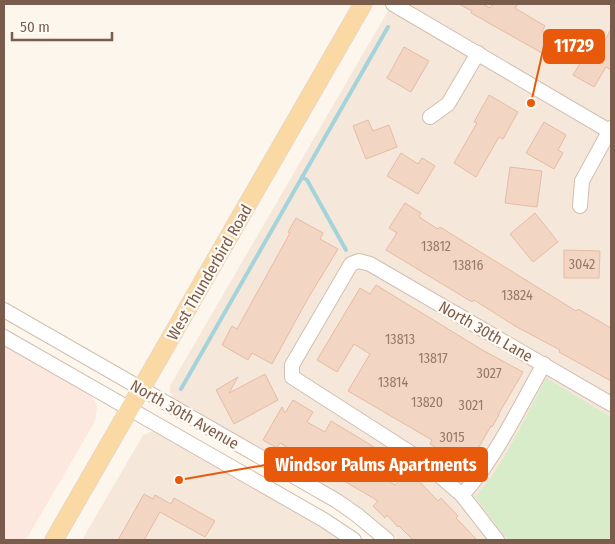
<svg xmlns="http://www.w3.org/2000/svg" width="615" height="544" font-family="'Fira Sans Condensed',sans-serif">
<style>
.residential{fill:#f5e8da}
.commercial{fill:#fde8e0}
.green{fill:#d8ecc9}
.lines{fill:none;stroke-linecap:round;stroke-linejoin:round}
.stream{stroke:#a5d3da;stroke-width:4}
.building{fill:#f3d5c3;stroke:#e6bba3}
.minor-casing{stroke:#d1beb0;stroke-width:16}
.major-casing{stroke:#dad1cd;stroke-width:19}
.minor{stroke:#fff;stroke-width:14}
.major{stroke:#fbd9a5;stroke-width:18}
.labels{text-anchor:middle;stroke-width:4.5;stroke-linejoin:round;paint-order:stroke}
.number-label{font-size:14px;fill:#987a6a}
.street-label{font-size:16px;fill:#7a5c4d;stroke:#fffaf3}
.leader{fill:none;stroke:#e8590c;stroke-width:2}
.callout-dot{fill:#e8590c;stroke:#fffaf3;stroke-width:2}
.callout{fill:#e8590c;stroke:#e8590c;stroke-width:2}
.callout-label{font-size:18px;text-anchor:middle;font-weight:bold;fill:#fff}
</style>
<rect width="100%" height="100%" fill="#fdf6ec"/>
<g class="residential">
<polygon points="392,4 611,4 611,540 398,540 365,512 302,472 177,400 173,398 170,392 170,386"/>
<polygon points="153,431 320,525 342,540 82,540 143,435"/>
</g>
<polygon class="commercial" points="4,345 89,394 94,400 97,407 95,421 26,540 4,540"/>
<path class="green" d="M546 378 611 417V540H508L475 497C503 467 526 415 546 378Z"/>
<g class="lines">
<g class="stream">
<polyline points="302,177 307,180 346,250"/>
<polyline points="181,389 388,27"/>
</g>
</g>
<g class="building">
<polygon points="459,4 483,4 490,8 493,4 518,4 515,8 545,26 542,31 552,36 542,53 471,13 472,11"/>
<polygon points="611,29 611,70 606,67 594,87 573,75 584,57 577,52 586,37 602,46"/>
<polygon points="404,47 429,61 411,92 387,78"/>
<polygon points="489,95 518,112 503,139 499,137 476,177 454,163 477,123 474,122"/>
<polygon points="368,120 373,131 389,125 397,147 366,159 353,126"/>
<polygon points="544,122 566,135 558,150 563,153 554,169 526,153"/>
<polygon points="401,153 418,164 422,158 435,166 418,194 387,176"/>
<polygon points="510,167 542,171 537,207 505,203"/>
<polygon points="405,203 421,213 419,217 438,229 440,227 576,311 578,309 611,328 611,381 559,352 560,350 515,326 474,300 472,302 386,250 397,233 389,228"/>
<polygon points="535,213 558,242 533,262 510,234"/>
<polygon points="296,218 323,233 320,239 338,249 307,300 272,364 252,353 248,360 222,345 232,326 237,329 290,233 288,232"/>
<polygon points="564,250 600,251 599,278 564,278"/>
<polygon points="376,285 484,351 523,372 498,415 499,415 492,427 491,426 473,457 463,451 457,460 430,444 432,440 348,391 370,354 354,344 337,372 317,360 360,288 370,294"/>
<polygon points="265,374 278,400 234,424 216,390 238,377 229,393"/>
<polygon points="293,400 313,412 307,422 325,432 331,421 384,453 373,473 395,485 409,471 438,501 441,498 458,516 456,518 477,540 413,540 399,526 398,527 387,515 385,518 373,506 378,501 280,443 277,448 263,440 282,407 285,413"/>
<polygon points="144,494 153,499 155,495 171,504 174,498 215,521 205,537 160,512 144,540 118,540"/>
</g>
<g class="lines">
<defs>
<g id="minor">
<polyline points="393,4 611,132"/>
<polyline points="430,117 448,104 478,53"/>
<polyline points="580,206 582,181 611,128"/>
<polyline points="4,310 337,501 357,515 387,540"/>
<polyline points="4,337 324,520 354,540"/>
<path d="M462 495C494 461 520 406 544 364"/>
<polyline points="497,540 462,495 420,459 292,377 292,365 351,264 359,261 370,264 611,404"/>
</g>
<polyline id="major" points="54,540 363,4"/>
</defs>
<use href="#minor" class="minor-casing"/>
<use href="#major" class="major-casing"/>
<use href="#minor" class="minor"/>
<use href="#major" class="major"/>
</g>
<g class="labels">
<g class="number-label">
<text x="436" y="251">13812</text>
<text x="582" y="269">3042</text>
<text x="468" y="270">13816</text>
<text x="517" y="300">13824</text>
<text x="400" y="344">13813</text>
<text x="433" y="363">13817</text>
<text x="489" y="378">3027</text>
<text x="393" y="387">13814</text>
<text x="427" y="407">13820</text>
<text x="471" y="410">3021</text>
<text x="452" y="442">3015</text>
</g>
<g class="street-label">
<text transform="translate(209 272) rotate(-60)" y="6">West Thunderbird Road</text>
<text transform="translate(486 331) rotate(30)" y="6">North 30th Lane</text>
<text transform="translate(185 414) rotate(30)" y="6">North 30th Avenue</text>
</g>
</g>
<path class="leader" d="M531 103L544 46M179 480L265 465"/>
<g class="callout-dot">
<circle cx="531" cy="103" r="5"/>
<circle cx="179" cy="480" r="5"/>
</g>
<g class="callout">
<rect x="544" y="30" width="60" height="33" rx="5"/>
<rect x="265" y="448" width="222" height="33" rx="5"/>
</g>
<g class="callout-label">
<text x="574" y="52">11729</text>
<text x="376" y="471">Windsor Palms Apartments</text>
</g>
<rect width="615" height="544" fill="none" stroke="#7a5c4d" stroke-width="10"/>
<path d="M12 32v8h100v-8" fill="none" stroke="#7a5c4d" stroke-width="2.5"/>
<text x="20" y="32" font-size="15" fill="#7a5c4d" stroke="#fffaf3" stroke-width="4" paint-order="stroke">50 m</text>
</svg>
